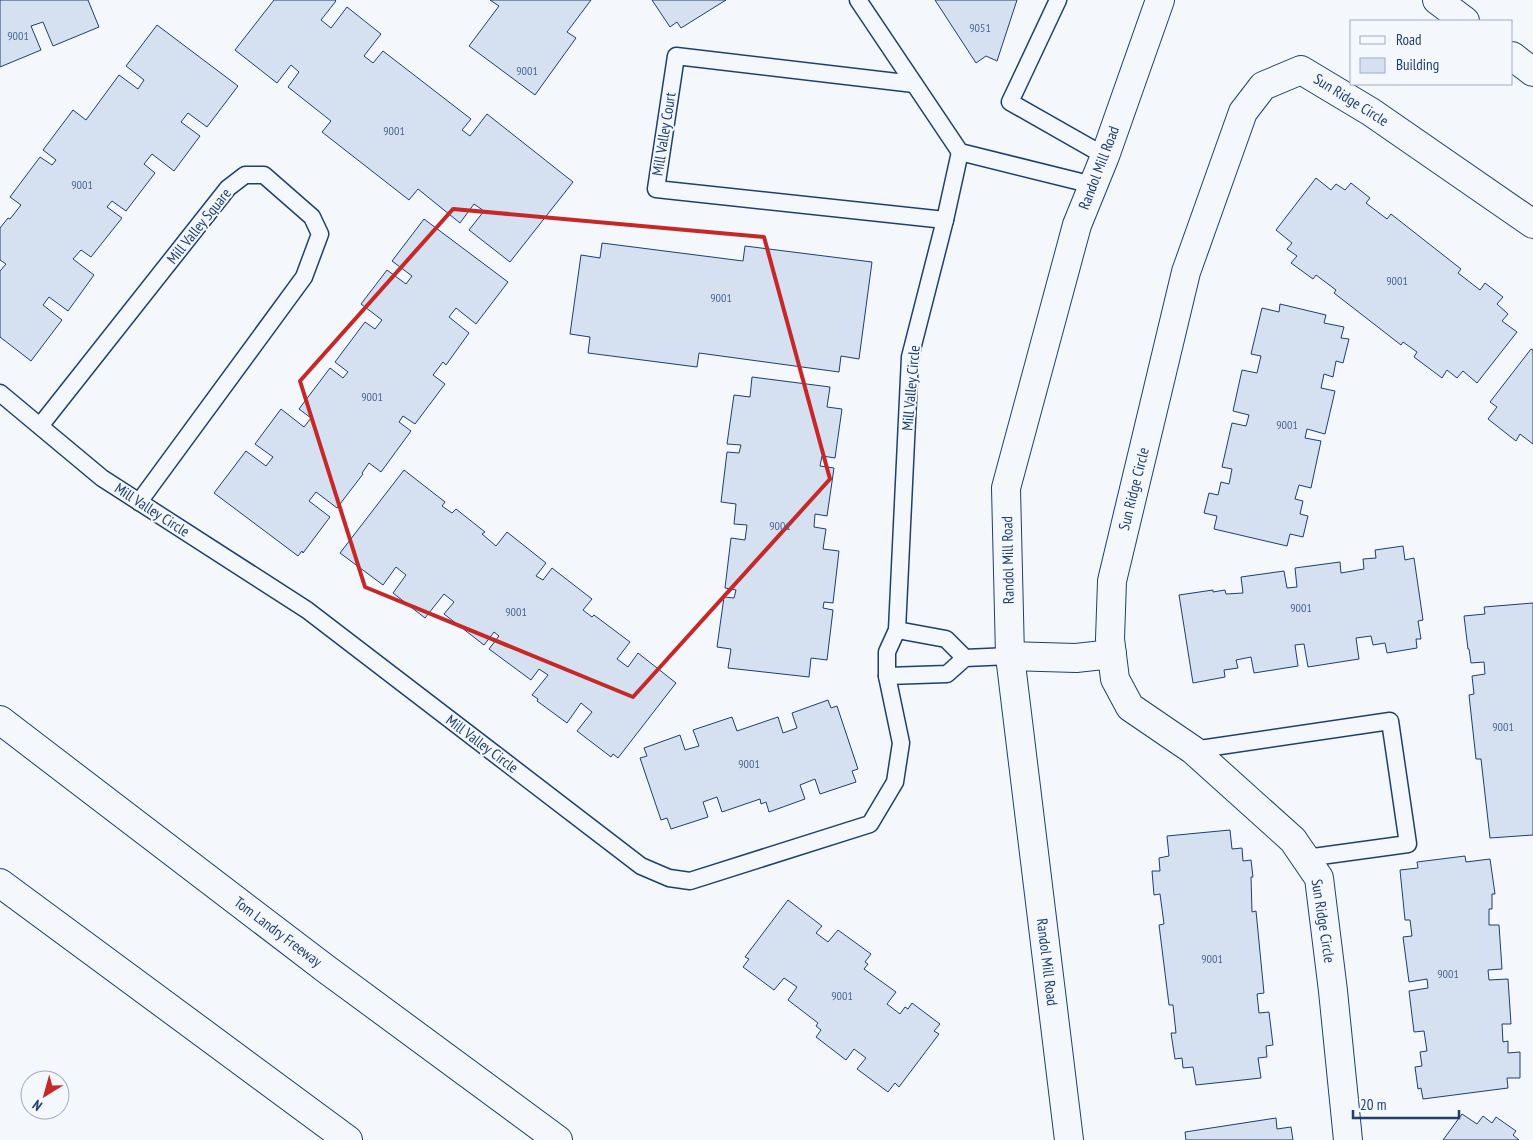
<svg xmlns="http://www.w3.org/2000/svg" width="1533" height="1140" font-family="'PT Sans Narrow',sans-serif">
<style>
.building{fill:#d5e0f0;stroke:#1d3f73}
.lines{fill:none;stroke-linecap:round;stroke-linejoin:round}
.lane-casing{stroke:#1d3f73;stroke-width:19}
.street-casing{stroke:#1d3f73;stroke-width:30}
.secondary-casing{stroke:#1d3f73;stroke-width:30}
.highway-casing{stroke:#1d3f73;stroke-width:30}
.lane{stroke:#f4f7fb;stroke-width:16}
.street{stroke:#f4f7fb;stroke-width:28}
.secondary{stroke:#f4f7fb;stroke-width:28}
.highway{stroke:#f4f7fb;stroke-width:28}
.marked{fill:none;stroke:#c62828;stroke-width:4;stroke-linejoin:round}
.labels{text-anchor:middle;stroke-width:4;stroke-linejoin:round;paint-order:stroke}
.number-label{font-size:12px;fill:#4b6792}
.street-label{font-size:15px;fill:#1d3f73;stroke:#f4f7fb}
</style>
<rect width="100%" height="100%" fill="#f4f7fb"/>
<g class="building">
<polygon points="0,0 88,0 99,27 53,46 43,22 31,26 41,50 0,67"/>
<polygon points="274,0 335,0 336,1 321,20 331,28 347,7 381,34 364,56 373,63 383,51 471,119 462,130 470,136 487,114 573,182 510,262 469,230 484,211 474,204 460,223 418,189 409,200 322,132 331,121 288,87 299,72 291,65 277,83 235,50"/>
<polygon points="490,0 591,0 567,32 576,38 535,95 469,46 499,6"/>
<polygon points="652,0 726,0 681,28 677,22 670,27"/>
<polygon points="935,0 1017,0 997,61 986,56 976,63"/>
<polygon points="157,25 238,86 207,127 188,113 181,122 200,136 174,171 152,154 144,164 155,173 126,211 112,201 107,207 122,218 91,257 81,250 73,259 94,275 68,311 49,297 43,305 62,320 31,361 0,337 0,271 6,264 0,260 0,228 8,218 10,219 21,205 10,197 40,157 52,165 56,160 43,150 73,110 86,120 119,75 138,89 144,80 126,66"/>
<polygon points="1316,178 1331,190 1336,184 1345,190 1351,183 1370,198 1366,203 1387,219 1391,214 1461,269 1458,273 1480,290 1485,283 1503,297 1497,304 1508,314 1502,321 1517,332 1477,383 1463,371 1457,378 1447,370 1442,378 1414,357 1417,352 1403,342 1401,345 1334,293 1336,290 1316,275 1313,279 1291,263 1297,256 1287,249 1292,243 1276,230"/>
<polygon points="424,219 508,282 476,324 456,308 449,317 469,333 446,365 443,362 433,375 445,384 415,424 403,416 399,422 411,431 381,472 369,463 362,473 363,474 337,508 316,492 309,501 330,517 303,553 302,551 298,556 214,493 246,451 266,466 273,457 255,444 281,409 304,427 311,418 299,409 330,368 343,378 348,372 335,362 365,322 375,329 382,320 361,304 387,270 406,284 412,276 392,261"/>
<polygon points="602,243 743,261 745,246 872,262 859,359 841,356 839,372 699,353 697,367 588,353 590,337 570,334 581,255 600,258"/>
<polygon points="1280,304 1326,315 1324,323 1344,327 1341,338 1349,339 1343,363 1336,361 1333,377 1324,374 1321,388 1335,391 1325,434 1307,429 1305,438 1321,441 1311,488 1299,485 1295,499 1303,501 1300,514 1308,516 1303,537 1290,534 1287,546 1214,529 1217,516 1204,513 1209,493 1218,495 1221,482 1229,484 1232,469 1222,467 1232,423 1246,426 1249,415 1233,411 1242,370 1257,373 1261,356 1251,354 1262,308 1279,312"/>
<polygon points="1531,349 1533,350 1533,444 1520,434 1516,441 1488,419 1497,407 1490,402"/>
<polygon points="752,377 830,387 827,407 842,409 835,458 822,456 820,466 834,468 827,516 815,514 814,527 826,529 823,549 839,551 833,603 824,602 823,608 833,610 827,660 811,658 809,677 728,668 731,649 717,647 724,597 734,598 736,590 725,588 731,538 745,540 747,525 734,524 736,504 721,502 727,452 739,453 741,445 727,444 734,395 750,397"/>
<polygon points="404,470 445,502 442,506 452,513 456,509 485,532 482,534 496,546 507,532 546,563 536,576 543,580 552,568 592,599 583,610 592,617 594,615 630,642 617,659 628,667 638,653 676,683 618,758 613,754 611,757 577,731 592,712 581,703 567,723 537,701 538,699 532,695 548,675 539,669 531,680 489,649 499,636 494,632 484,645 444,614 454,602 444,594 425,618 393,593 406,575 396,567 383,585 340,553"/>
<polygon points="1403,546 1405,560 1414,558 1423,620 1418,621 1421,639 1416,639 1417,648 1387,653 1385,643 1373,645 1371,636 1356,638 1359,659 1308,667 1304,644 1295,645 1298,666 1254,673 1251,657 1236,660 1238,668 1224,670 1225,677 1193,683 1179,595 1213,590 1213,592 1225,590 1226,594 1243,593 1241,577 1284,571 1287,588 1297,587 1295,568 1340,562 1341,573 1364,569 1363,559 1376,558 1375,550"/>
<polygon points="1533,603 1533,835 1490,838 1481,759 1476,759 1469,695 1474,694 1472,676 1485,674 1484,662 1471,663 1469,649 1468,649 1464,616 1485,614 1484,607"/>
<polygon points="828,700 831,708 837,706 858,769 852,771 856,782 820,794 815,779 800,785 805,799 769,812 766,802 761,804 760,799 722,812 717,797 703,802 708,817 671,829 667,818 661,820 640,758 647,756 644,748 680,735 685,750 699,746 693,730 732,717 737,731 778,717 783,733 797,728 792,713"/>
<polygon points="1230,830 1232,849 1242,848 1243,861 1251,860 1253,877 1251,877 1252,912 1256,911 1264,993 1257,994 1259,1013 1269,1012 1273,1045 1266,1046 1267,1057 1258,1058 1261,1078 1196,1085 1193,1067 1183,1068 1182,1058 1175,1059 1171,1033 1176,1033 1173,1005 1169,1005 1159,925 1164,924 1160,894 1154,895 1152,871 1160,871 1159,858 1169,856 1167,836"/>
<polygon points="1465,856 1466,862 1490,859 1495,894 1492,894 1492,909 1489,909 1489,925 1499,925 1502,969 1488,970 1489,980 1508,979 1511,1024 1502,1024 1503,1042 1508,1041 1508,1053 1520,1052 1520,1078 1507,1078 1508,1088 1423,1099 1421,1088 1418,1089 1415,1067 1422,1066 1420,1052 1427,1051 1424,1031 1414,1032 1409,991 1428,988 1427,979 1409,982 1403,937 1412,936 1410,920 1405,920 1400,870 1418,868 1417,862"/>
<polygon points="788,900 822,926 816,933 828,942 838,930 871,954 865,962 868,964 864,969 896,992 887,1004 900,1014 905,1007 908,1009 912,1003 940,1024 934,1031 939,1034 899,1087 895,1083 888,1092 857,1069 866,1058 854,1049 846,1060 816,1037 821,1030 816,1026 818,1023 788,1000 797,987 784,978 774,990 743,967 749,959 745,957"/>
<polygon points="1462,1114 1477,1124 1483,1116 1492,1123 1496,1117 1516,1131 1513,1135 1519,1140 1443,1140"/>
<polygon points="1276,1118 1277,1129 1291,1127 1293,1140 1186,1140 1185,1132"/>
</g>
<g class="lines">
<defs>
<g id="lane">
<polyline points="858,0 960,152 1093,185"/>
<polyline points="1058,0 1010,102 1105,156"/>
<polyline points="914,84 676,56 656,189 945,220"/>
<polyline points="0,393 102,478 307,610 641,866 669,878 690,881 870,824 895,782 901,743 887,676 887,652 897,630 910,357 945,220 960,152"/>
<polyline points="40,426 228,188 245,175 264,175 312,217 320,234 304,277 139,502"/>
<polyline points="897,630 946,639 965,658"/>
<polyline points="887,676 947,674 965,658 1010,656"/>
<polyline points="1193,750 1390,721 1408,844 1306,858"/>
</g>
<g id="street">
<polyline points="1010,656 1076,658 1112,654"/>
<polyline points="1348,1140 1333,991 1319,878 1293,840 1193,750 1130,707 1115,679 1110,639 1112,581 1186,272 1243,112 1263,86 1301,70 1371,112 1533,224"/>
</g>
<g id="secondary">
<polyline points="1437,0 1465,21"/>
<polyline points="1512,56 1533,72"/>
<polyline points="1069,1140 1010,656 1006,488 1077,225 1105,156 1160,0"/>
</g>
<g id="highway">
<polyline points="0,720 326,969 558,1140"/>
<polyline points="0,883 348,1140"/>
</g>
</defs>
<use href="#lane" class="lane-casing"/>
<use href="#street" class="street-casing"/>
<use href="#secondary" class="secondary-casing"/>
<use href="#highway" class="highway-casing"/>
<use href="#lane" class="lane"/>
<use href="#street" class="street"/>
<use href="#secondary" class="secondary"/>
<use href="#highway" class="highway"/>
</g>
<path class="marked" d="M453 209 764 237 830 479 633 697 365 587 300 381Z"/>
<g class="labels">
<g class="number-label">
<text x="980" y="32">9051</text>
<text x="18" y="40">9001</text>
<text x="527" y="75">9001</text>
<text x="394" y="135">9001</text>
<text x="82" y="189">9001</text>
<text x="1397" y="285">9001</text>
<text x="721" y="302">9001</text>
<text x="372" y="401">9001</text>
<text x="1287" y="429">9001</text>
<text x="780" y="530">9001</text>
<text x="1301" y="612">9001</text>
<text x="516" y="616">9001</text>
<text x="1503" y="731">9001</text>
<text x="749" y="768">9001</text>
<text x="1212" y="963">9001</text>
<text x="1448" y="978">9001</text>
<text x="842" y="1000">9001</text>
</g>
<g class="street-label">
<text transform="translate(1351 100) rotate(32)" y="5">Sun Ridge Circle</text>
<text transform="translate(664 134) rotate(-81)" y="5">Mill Valley Court</text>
<text transform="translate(1099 168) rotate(-69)" y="5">Randol Mill Road</text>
<text transform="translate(199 226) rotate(-51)" y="5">Mill Valley Square</text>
<text transform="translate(911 388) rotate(-85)" y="5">Mill Valley Circle</text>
<text transform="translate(1134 489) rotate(-76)" y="5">Sun Ridge Circle</text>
<text transform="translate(152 510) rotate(33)" y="5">Mill Valley Circle</text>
<text transform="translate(1008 560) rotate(-91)" y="5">Randol Mill Road</text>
<text transform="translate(482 744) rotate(37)" y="5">Mill Valley Circle</text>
<text transform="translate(1323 921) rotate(81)" y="5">Sun Ridge Circle</text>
<text transform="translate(278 932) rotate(37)" y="5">Tom Landry Freeway</text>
<text transform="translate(1047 962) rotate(83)" y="5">Randol Mill Road</text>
</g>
</g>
<rect x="1350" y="20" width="162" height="65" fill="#f4f7fb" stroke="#9eadc5"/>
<rect x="1360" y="36" width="25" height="8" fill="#f4f7fb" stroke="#9eadc5"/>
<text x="1396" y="45" font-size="15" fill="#1d3f73">Road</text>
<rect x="1360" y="58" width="25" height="15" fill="#d5e0f0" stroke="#9eadc5"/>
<text x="1396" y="70" font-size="15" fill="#1d3f73">Building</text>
<g transform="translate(45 1095) rotate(217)"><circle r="24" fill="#f4f7fb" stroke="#9eadc5"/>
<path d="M0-4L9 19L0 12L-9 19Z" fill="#c62828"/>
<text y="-8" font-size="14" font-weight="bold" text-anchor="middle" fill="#1d3f73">N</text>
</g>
<path d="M1353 1110v8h106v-8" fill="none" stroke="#1d3f73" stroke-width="2.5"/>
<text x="1360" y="1110" font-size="15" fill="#1d3f73" stroke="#f4f7fb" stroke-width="4" paint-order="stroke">20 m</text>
</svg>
